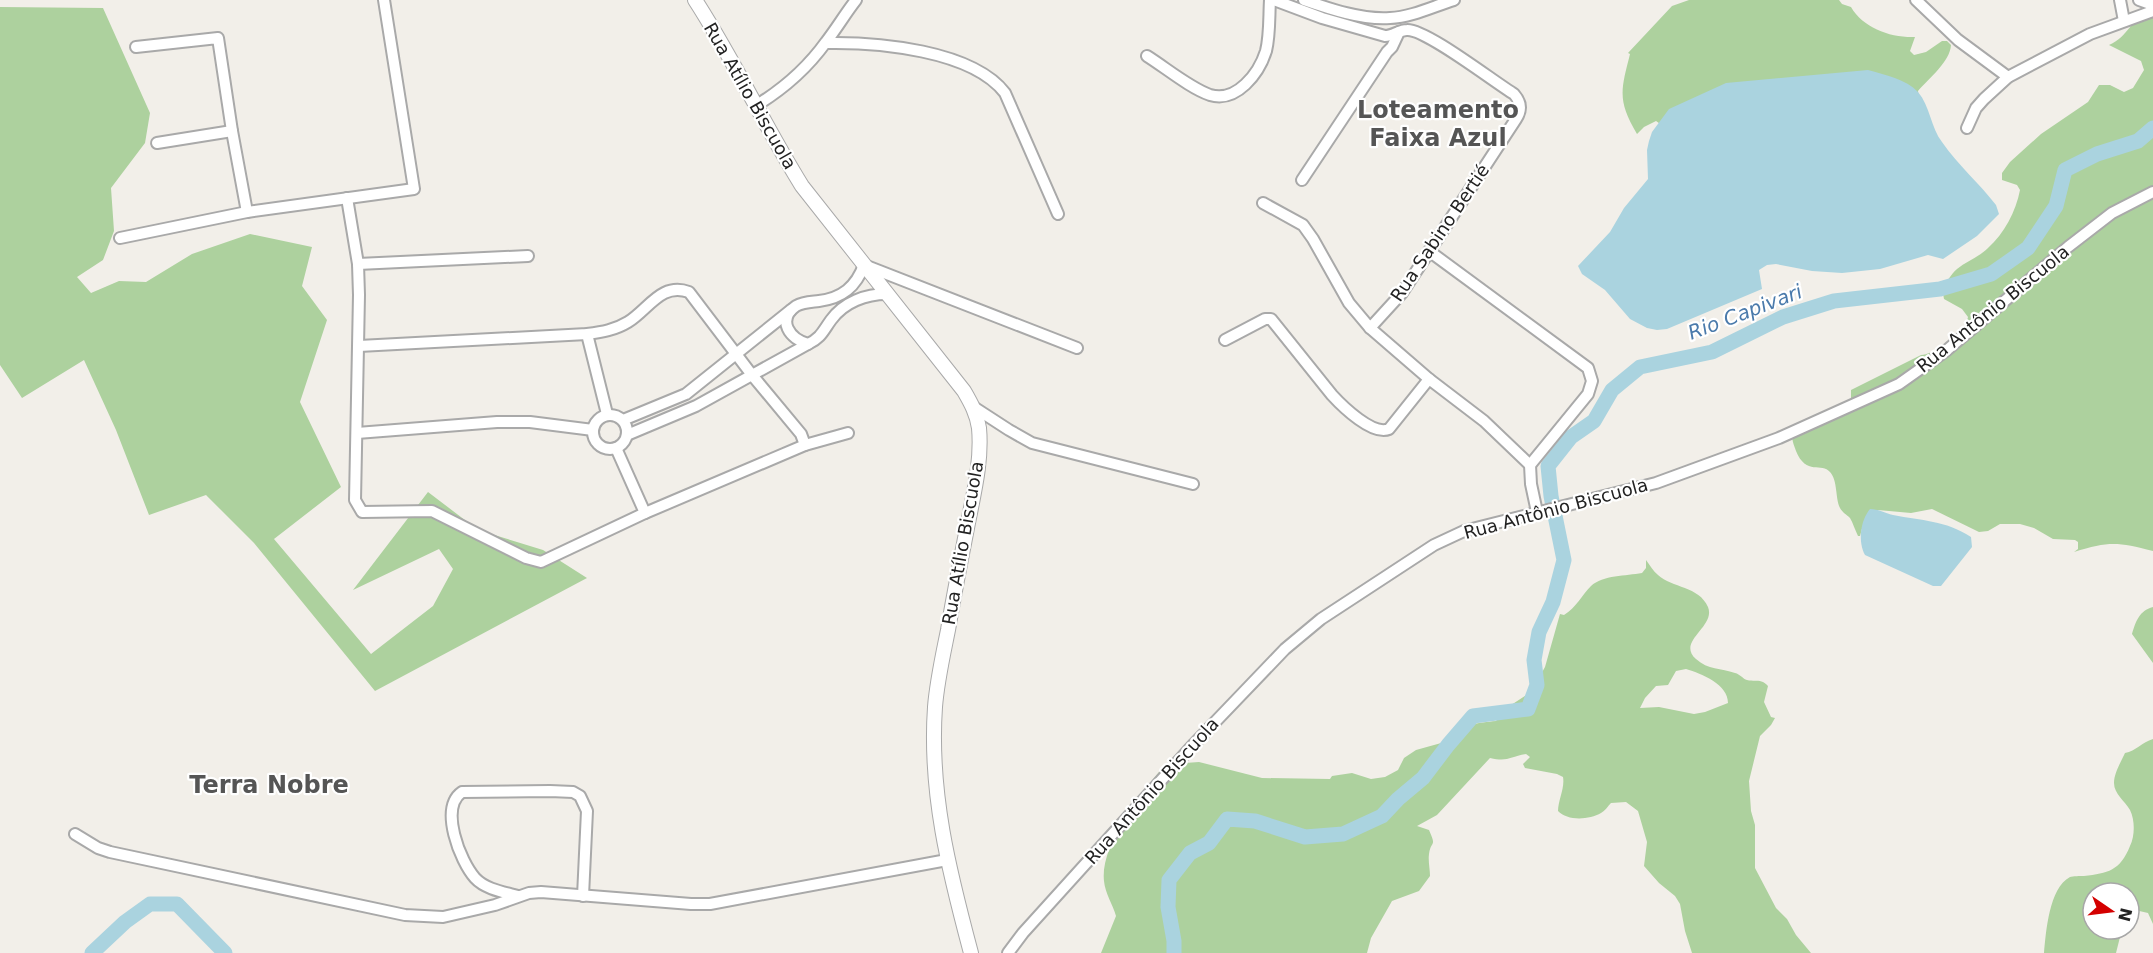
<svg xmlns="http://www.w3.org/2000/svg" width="2153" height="953" font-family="'DejaVu Sans',sans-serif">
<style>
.forest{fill:#add19e;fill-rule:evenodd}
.water{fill:#aad3df}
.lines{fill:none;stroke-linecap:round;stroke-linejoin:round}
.river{stroke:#aad3df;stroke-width:15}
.minor-casing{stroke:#a9a9a9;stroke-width:14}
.tertiary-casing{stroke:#a9a9a9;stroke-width:16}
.minor{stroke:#fff;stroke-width:10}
.tertiary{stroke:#fff;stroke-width:14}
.labels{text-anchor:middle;stroke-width:4.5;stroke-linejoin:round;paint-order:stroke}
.street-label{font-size:18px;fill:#222;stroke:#fff}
.water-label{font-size:20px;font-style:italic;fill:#4a7aab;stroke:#fff}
.district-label{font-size:24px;font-weight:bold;fill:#555;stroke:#fff}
</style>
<rect width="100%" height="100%" fill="#f2efe9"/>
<g class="forest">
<path d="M1689 0H1839L1842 4 1851 7C1863 28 1891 38 1915 37L1910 51 1914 55 1926 52 1942 41H1947L1951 45C1950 62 1929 78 1918 91L1920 111 1666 128 1656 121 1644 127 1637 134C1617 100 1621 90 1630 54L1628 53 1672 6Z"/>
<polygon points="0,7 103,8 150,113 145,143 111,188 114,231 103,260 77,277 91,293 119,281 146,282 192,254 250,234 312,247 302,286 327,320 300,402 341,487 274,539 371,654 433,606 453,569 439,549 353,590 428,492 478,530 543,550 587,578 375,691 254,543 206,495 149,515 116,430 84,360 22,398 0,365"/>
<path d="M2153 12V551C2118 542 2109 541 2074 552L2078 549V542L2075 540 2053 539 2034 528 2020 524H2000L1988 531 1979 532 1932 509 1911 513 1878 510 1863 525 1860 536H1858C1855 530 1853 523 1850 518 1847 515 1842 512 1840 508 1835 498 1838 481 1830 472 1822 462 1806 476 1796 451 1794 445 1791 440 1793 433L1851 407V390L1921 355C1932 355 1959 336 1965 327 1966 324 1967 321 1968 317L1962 309 1944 299 1942 288C1947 282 1951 274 1957 269 1967 261 1979 257 1988 248 2004 234 2016 211 2020 190L2017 185 2002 180V173L2010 162 2041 134 2088 102 2099 85H2110L2124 92 2133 88 2144 70 2141 61 2109 45C2130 36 2127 20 2153 12Z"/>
<path d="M1646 560C1650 565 1653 571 1658 575 1672 588 1699 586 1708 607 1716 627 1676 641 1696 659 1708 670 1721 668 1735 673 1740 674 1743 679 1747 680 1756 682 1761 678 1768 686L1764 702 1771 717 1775 718 1771 725 1760 736 1749 781 1751 811 1755 825V868L1776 908 1787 919 1796 935 1811 953H1692L1685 931 1680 904 1675 896 1659 883 1644 866 1647 842 1638 811 1626 802 1611 803C1608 806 1605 811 1601 813 1589 820 1567 821 1558 811 1558 800 1565 788 1563 777L1557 774 1525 768 1523 764 1530 757 1526 754C1509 757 1508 762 1490 758L1437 815 1417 826 1429 830C1437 848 1431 840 1429 854 1428 861 1430 869 1430 876L1419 891 1392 901 1371 938 1367 953H1101L1116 916C1113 905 1105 893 1104 881 1100 847 1138 797 1159 772L1173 771 1185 763 1199 762 1262 778 1330 779 1332 776 1352 773 1371 779 1385 777 1398 770 1404 758 1416 750 1452 740C1461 723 1479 723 1496 721L1505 709 1531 692 1545 667 1560 614 1564 615C1576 608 1582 595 1591 586 1603 575 1626 576 1642 573L1646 568ZM1686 669C1702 674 1728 684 1728 703L1705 712 1694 714 1659 707 1640 708 1645 698 1656 686 1668 685 1676 671Z"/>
<path d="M2153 607V663L2132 634C2136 621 2139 611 2153 607Z"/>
<path d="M2153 739V924L2148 913 2135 910 2129 916V893H2093V929H2122L2116 953H2044C2046 932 2049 888 2070 877 2073 876 2080 876 2084 876 2108 873 2120 871 2130 846 2135 836 2135 820 2130 810 2125 801 2114 794 2114 783 2114 773 2121 762 2125 753 2136 751 2142 742 2153 739Z"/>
</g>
<g class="water">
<path d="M1868 70C1885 75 1906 79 1918 92 1930 106 1931 128 1942 142 1958 165 1979 183 1996 205L1999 214 1977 236 1943 259 1928 255 1880 269 1842 273 1812 271 1776 264 1767 265 1759 270 1762 289 1667 329 1657 330 1647 328 1630 319 1605 290 1582 274 1578 266 1610 232 1624 208 1648 179 1647 150 1649 141 1652 132 1669 109 1726 83Z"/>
<path d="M1870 509C1878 509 1885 513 1893 515 1922 521 1945 520 1971 537L1972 547 1941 586H1933L1865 555C1858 542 1860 521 1870 509Z"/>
</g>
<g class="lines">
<g class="river">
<polyline points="92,953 125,922 150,904 177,904 225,953"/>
<polyline points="1174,953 1174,941 1168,907 1169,880 1190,853 1209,843 1227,819 1255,821 1305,837 1343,834 1382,816 1398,799 1423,778 1448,745 1473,716 1528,709 1537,685 1534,660 1539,632 1553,602 1564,560 1551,496 1548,466 1571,437 1594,421 1612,390 1640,367 1712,352 1783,317 1834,301 1940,289 1991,274 2028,248 2056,206 2065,170 2097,154 2138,141 2153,128"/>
</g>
<defs>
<g id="minor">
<path d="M1274 0 1322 18 1385 36C1393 36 1399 30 1407 30 1426 29 1494 82 1514 94 1521 102 1522 110 1516 119L1402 293 1370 328"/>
<path d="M1304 0C1330 9 1362 20 1390 18 1412 17 1434 6 1454 0"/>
<polyline points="1916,0 1958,40 2008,77"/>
<polyline points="2120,0 2124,21"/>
<polyline points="2139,0 2153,5"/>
<path d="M826 43C877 42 972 50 1005 93L1058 214"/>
<polyline points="136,47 218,38 232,131 247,212"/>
<path d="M1147 56C1166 68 1190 88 1210 95 1237 103 1259 73 1266 51 1270 35 1269 16 1270 0"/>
<path d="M757 105C783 89 808 67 826 42 837 28 845 14 856 0"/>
<polyline points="1967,128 1976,108 1984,99 2008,77 2090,34 2153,11"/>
<polyline points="157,143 232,131"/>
<polyline points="1302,180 1387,52 1392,47 1399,32"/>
<polyline points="347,198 358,264 359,295 355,500 362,512 432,511 526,558 541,562 645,513 805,445"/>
<polyline points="1263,203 1303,225 1313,239 1349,303 1370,328 1429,379 1484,421 1530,465 1531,484 1537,512"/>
<polyline points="120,238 247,212 414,189 384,0"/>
<polyline points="1429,251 1588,368 1592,381 1588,394 1530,465"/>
<polyline points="358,264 528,256"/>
<path d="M887 294C866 294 844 302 831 320 823 331 821 338 808 344 790 339 776 320 796 306 803 302 811 302 819 301 842 298 856 287 864 265L1077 348"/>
<polyline points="587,334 607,414"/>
<path d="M1225 340 1265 319H1271L1332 395C1343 407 1373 436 1389 429L1429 379"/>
<path d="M359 346 587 334C602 332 615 330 628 322 649 309 661 282 689 292L752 375 801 434 805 445 848 433"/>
<polyline points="972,406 1009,430 1032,443 1193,484"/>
<circle cx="610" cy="432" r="17"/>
<polyline points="623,420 686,394 791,310"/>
<polyline points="357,433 497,422 530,422 593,430"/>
<polyline points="627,435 696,406 808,344"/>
<polyline points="616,448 645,513"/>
<polyline points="75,834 98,848 110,852 405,915 443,917 495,905 529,893 541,892 691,904 710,904 947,860"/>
<path d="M518 896C503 892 485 889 475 878 460 861 439 808 462 792L550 791 573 792 580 796 587 811 583 896"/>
<polyline points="1008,953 1023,933 1194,744 1285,649 1321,619 1434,545 1464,531 1656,483 1779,438 1899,384 1947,350 2068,247 2112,213 2153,192"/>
</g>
<path id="tertiary" d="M695 0C734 60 764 125 802 186L964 391C971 403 977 414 979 428 982 460 974 492 968 523 961 559 954 594 948 630 943 655 937 681 935 707 929 792 949 871 971 953"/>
</defs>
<use href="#minor" class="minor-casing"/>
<use href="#tertiary" class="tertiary-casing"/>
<use href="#minor" class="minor"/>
<use href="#tertiary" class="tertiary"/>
</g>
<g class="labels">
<g class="street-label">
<text transform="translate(750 96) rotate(60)" y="6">Rua Atílio Biscuola</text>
<text transform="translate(1440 233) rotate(-56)" y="6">Rua Sabino Bertié</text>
<text transform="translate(1993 309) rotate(-39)" y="6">Rua Antônio Biscuola</text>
<text transform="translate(1556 509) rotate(-15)" y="6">Rua Antônio Biscuola</text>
<text transform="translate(963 543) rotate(-80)" y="6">Rua Atílio Biscuola</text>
<text transform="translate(1152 791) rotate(-48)" y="6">Rua Antônio Biscuola</text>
</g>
<g class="water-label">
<text transform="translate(1745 312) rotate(-21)" y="7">Rio Capivari</text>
</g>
<g class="district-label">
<text x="1438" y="118">Loteamento<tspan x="1438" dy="28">Faixa Azul</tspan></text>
<text x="269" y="793">Terra Nobre</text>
</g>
</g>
<g transform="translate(2111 911) rotate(104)"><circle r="28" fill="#ffffff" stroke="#a7a7a7" stroke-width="1.5"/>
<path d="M0-4.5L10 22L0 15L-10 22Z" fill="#d40000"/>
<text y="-9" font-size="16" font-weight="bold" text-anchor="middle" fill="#222222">N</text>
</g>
</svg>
